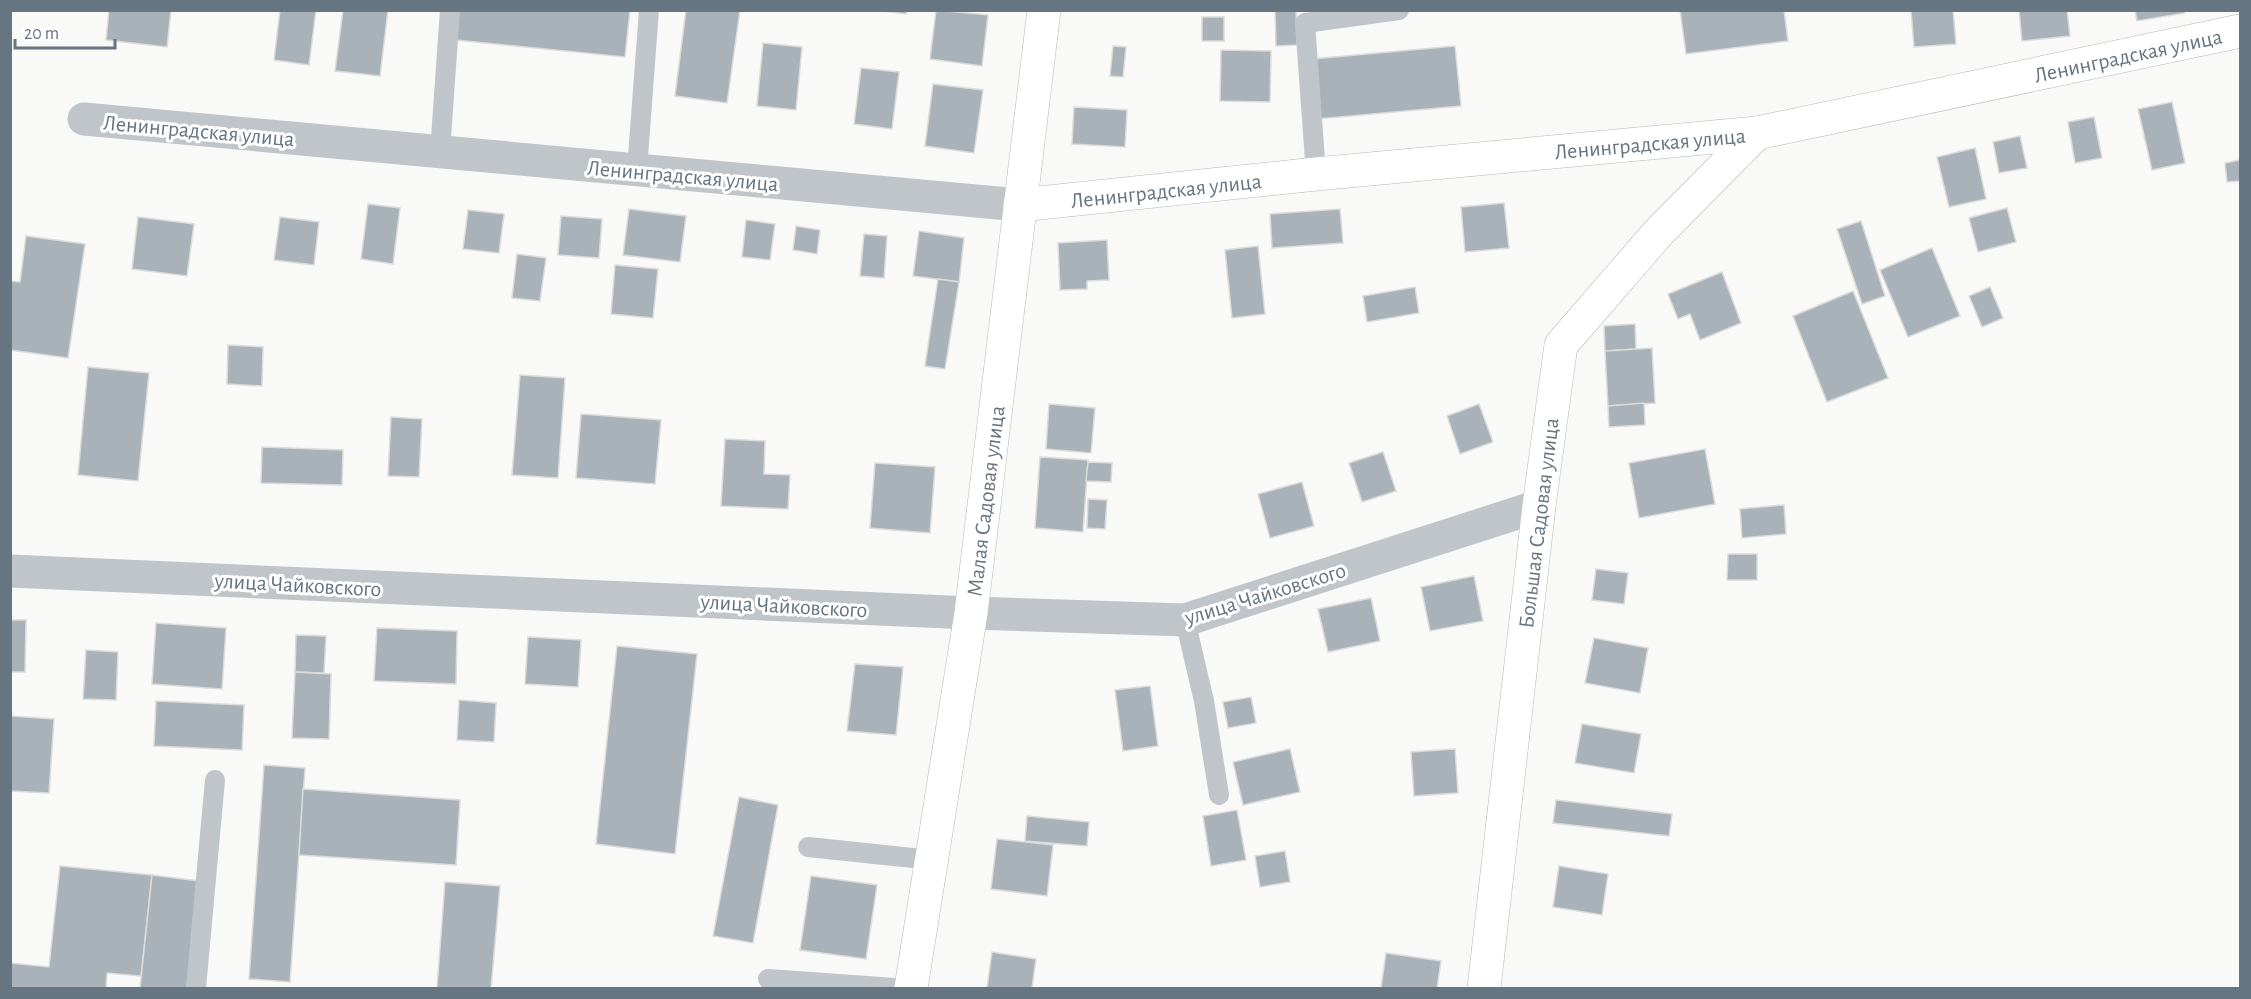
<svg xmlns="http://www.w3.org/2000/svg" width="2251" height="999" font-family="'Alegreya Sans',sans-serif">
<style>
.building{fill:#a9b2b8;stroke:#dbdbd9;stroke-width:1.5}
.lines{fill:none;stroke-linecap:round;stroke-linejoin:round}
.secondary-casing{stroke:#b3b9bd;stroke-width:34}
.lane{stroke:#c0c5c9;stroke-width:20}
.street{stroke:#c0c5c9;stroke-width:33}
.secondary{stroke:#fff;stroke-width:33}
.labels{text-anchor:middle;stroke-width:6;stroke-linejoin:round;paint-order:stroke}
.street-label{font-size:22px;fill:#657581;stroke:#fff}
</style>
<rect width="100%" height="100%" fill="#f9f9f7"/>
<g class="building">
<polygon points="109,10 171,10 167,47 106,40"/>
<polygon points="280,10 316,10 309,65 274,60"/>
<polygon points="343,10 388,10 380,76 335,71"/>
<polygon points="459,10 630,10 625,57 456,40"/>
<polygon points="686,10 740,10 727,103 675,96"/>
<polygon points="874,10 907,10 906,14"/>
<polygon points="936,10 988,15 982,66 930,59"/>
<polygon points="1275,10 1296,10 1297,45 1276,46"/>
<polygon points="1680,10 1784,10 1788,41 1686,54"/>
<polygon points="1911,10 1953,10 1956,44 1914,47"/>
<polygon points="2019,10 2067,10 2070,36 2022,41"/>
<polygon points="2135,10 2184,10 2185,13 2137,21"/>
<rect x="1202" y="17" width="22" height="24"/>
<polygon points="763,43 802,47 796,110 757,106"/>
<polygon points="1113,46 1126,47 1123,77 1110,76"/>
<polygon points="1455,46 1461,106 1317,119 1312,59"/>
<polygon points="1221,50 1271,51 1270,102 1220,101"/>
<polygon points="861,68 899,72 892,129 854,124"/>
<polygon points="933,84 983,90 974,153 925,146"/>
<polygon points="2172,102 2185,163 2152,170 2138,109"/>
<polygon points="1074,107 1127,110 1125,147 1072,144"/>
<polygon points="2094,117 2102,158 2075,163 2068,122"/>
<polygon points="2020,136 2027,168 1999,173 1993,142"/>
<polygon points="1975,148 1986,199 1949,207 1937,157"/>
<polygon points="2240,160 2240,181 2227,182 2225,163"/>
<polygon points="1504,203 1509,248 1465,252 1461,207"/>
<polygon points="368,204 400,208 393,264 361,259"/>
<polygon points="2007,208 2016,242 1978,252 1969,218"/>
<polygon points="629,209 686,216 680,262 623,255"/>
<polygon points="1340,209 1343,243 1272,248 1270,214"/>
<polygon points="468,210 504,214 499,253 463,249"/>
<polygon points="561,216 602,219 599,258 558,255"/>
<polygon points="138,217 194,224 187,276 132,269"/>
<polygon points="280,217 319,222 314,265 274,260"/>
<polygon points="746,220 775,224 770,260 742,257"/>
<polygon points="1861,221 1885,296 1862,304 1837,229"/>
<polygon points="796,226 820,230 817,254 793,250"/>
<polygon points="919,231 964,238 959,282 913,276"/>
<polygon points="864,234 887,236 884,278 860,276"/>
<polygon points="26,236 85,244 68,358 10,350 10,281 20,282"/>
<polygon points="1107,240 1109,280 1087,281 1087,289 1060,290 1058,243"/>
<polygon points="1258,246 1265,314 1232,318 1225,250"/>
<polygon points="1932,248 1960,316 1908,337 1880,270"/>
<polygon points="517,254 546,258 540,301 512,298"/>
<polygon points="615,265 658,269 653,318 611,314"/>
<polygon points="1722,272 1741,323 1700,340 1690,314 1678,319 1668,294"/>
<polygon points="938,279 959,282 945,369 925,366"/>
<polygon points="1415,287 1419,313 1367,322 1363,296"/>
<polygon points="1990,287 2003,318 1982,327 1969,296"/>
<polygon points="1853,291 1888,378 1827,402 1793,316"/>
<polygon points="1635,324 1636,349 1605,351 1604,326"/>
<polygon points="228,345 263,347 262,386 227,384"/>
<polygon points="1652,348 1655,403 1608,406 1605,351"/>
<polygon points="88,367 149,373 138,481 78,475"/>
<polygon points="520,375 565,378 558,478 512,475"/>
<polygon points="1644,403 1645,425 1609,427 1608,406"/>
<polygon points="1049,404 1095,408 1091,453 1046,449"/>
<polygon points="1479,404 1493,442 1460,454 1447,416"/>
<polygon points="581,414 661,420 655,484 576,478"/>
<polygon points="391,417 422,419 419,477 388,476"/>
<polygon points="725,439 765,441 764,474 790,475 788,509 721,506"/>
<polygon points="262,447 343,450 342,485 261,483"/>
<polygon points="1705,449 1715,504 1639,518 1629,463"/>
<polygon points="1383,452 1396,491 1362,502 1349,463"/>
<polygon points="1040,457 1088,460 1083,532 1035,528"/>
<polygon points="1088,462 1112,463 1111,482 1086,481"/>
<polygon points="875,463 935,467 930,533 870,528"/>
<polygon points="1302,482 1314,526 1270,538 1258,494"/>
<polygon points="1088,499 1107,500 1105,529 1087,528"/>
<polygon points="1784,505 1786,534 1742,538 1740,509"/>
<polygon points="1728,554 1757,554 1757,580 1727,580"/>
<polygon points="1596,569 1628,573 1624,604 1592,600"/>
<polygon points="1474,576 1483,621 1430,631 1421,587"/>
<polygon points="1371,598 1380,641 1328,652 1318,609"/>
<polygon points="10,620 26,620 25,672 10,672"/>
<polygon points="156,623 226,628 222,689 152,684"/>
<polygon points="377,628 457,631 456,684 374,681"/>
<polygon points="296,635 326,636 324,673 295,672"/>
<polygon points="528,637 581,640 578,687 525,684"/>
<polygon points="1594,638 1648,648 1640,693 1585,683"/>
<polygon points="617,646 697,654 675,854 596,844"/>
<polygon points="86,650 118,652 116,700 83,699"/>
<polygon points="855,664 903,667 896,735 847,731"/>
<polygon points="295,672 331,674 329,739 292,738"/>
<polygon points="1150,686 1158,746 1123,751 1115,690"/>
<polygon points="1251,697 1256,723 1228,728 1223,702"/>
<polygon points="459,700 496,703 494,742 457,740"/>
<polygon points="156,701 244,705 242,750 154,746"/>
<polygon points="10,716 54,719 49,793 10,791"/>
<polygon points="1582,724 1641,734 1634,773 1575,763"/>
<polygon points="1290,749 1300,792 1243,805 1233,762"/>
<polygon points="1455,749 1458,793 1414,796 1411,752"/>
<polygon points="264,765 305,768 290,982 249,979"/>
<polygon points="303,789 460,800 456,865 299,855"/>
<polygon points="739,797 778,805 753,943 713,936"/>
<polygon points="1556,800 1672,814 1669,836 1553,823"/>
<polygon points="1237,810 1246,860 1211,866 1203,816"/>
<polygon points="1027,816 1089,822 1087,846 1025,841"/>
<polygon points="997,839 1053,845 1047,896 991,889"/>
<polygon points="1285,851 1290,882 1260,887 1255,856"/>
<polygon points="60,866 152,875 141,976 107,973 106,988 10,988 10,963 49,967"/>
<polygon points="1559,866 1608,874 1602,915 1553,907"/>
<polygon points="152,875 199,881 187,988 140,988"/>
<polygon points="811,876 877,885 866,959 800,950"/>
<polygon points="445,882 500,886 491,988 437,988"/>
<polygon points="992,952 1036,959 1032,988 987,988"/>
<polygon points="1386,953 1441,961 1437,988 1381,988"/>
</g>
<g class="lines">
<defs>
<g id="secondary">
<polyline points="1020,205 1316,174 1757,133 2240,31"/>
<polyline points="911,988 971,613 1044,10"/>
<polyline points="1484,988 1539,506 1561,345 1659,232 1757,133"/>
</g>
</defs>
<use href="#secondary" class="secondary-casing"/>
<g class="lane">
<polyline points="440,152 450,10"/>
<polyline points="637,170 649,10"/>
<polyline points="1316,174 1305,23 1399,10"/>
<polyline points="1185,620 1204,701 1219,795"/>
<polyline points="808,847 932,860"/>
<polyline points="768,979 895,988"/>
<polyline points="196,988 215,780"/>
</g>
<g class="street">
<polyline points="84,119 1020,205"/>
<polyline points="10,571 971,613 1185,620 1539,506"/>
</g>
<use href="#secondary" class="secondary"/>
</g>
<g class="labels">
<g class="street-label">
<text transform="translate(2128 55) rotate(-12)" y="8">Ленинградская улица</text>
<text transform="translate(199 130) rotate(5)" y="8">Ленинградская улица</text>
<text transform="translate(1650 143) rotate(-5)" y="8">Ленинградская улица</text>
<text transform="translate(683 175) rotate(5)" y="8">Ленинградская улица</text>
<text transform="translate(1166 190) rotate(-6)" y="8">Ленинградская улица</text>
<text transform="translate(985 501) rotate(-83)" y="8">Малая Садовая улица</text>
<text transform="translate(1538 523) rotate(-83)" y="8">Большая Садовая улица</text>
<text transform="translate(298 584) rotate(3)" y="8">улица Чайковского</text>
<text transform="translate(1265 593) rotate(-17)" y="8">улица Чайковского</text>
<text transform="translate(784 605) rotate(3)" y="8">улица Чайковского</text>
</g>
</g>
<rect width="2251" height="999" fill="none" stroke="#657581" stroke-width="24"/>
<path d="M15 39v9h100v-9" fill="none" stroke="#657581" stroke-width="3"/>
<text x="24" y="39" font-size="18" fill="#657581" stroke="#ffffff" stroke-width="4.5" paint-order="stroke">20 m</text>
</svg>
